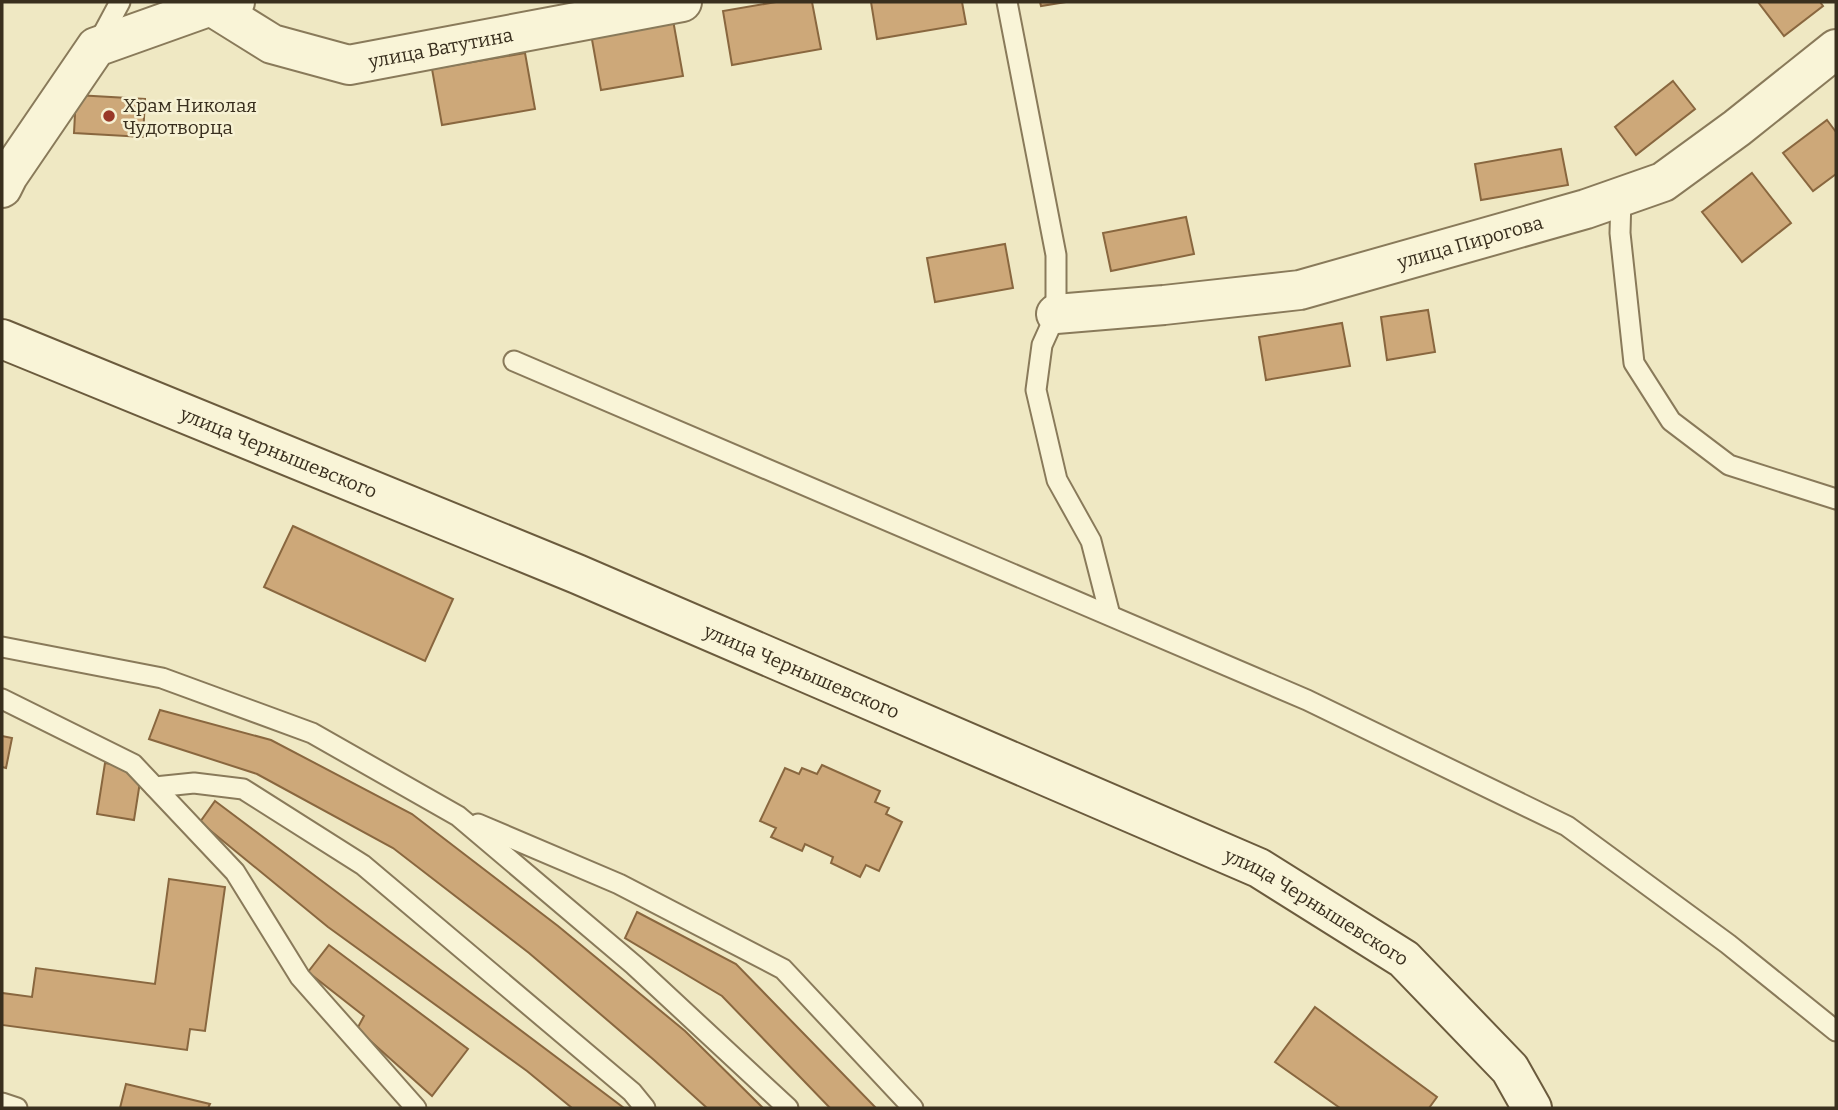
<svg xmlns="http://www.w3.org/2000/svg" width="1838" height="1110" font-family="Bitter,serif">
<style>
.building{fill:#cda879;stroke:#89673f;stroke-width:2}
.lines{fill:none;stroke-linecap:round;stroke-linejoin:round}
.service-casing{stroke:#897a5a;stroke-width:23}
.minor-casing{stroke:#897a5a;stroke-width:42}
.secondary-casing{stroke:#6b5b3d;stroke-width:42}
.service{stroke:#f9f4d7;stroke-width:19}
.minor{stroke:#f9f4d7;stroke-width:38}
.secondary{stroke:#f9f4d7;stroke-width:38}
.poi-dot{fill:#993929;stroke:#f6f1d3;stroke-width:2.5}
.labels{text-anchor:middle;stroke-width:5;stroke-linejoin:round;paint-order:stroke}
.street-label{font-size:19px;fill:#392f1e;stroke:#f6f1d3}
.poi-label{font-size:19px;fill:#392f1e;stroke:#f6f1d3;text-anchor:start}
</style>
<rect width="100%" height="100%" fill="#efe8c3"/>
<g class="building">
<polygon points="776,2 812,2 821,49 732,65 723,11"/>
<polygon points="871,2 962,2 966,24 877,39"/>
<polygon points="1040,2 1066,2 1041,6"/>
<polygon points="1758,2 1820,2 1823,6 1784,36"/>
<polygon points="673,20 683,76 601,90 591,34"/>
<polygon points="525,53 535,109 442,125 432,69"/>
<polygon points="1673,81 1695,109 1636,155 1615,127"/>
<polygon points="76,95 145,99 143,137 74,133"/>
<polygon points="1827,120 1836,132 1836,174 1813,191 1783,153"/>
<polygon points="1561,149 1568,185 1481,200 1475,164"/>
<polygon points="1752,173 1791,223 1742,262 1702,212"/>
<polygon points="1186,217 1194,254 1111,271 1103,233"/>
<polygon points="1005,244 1013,288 935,302 927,258"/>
<polygon points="1428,310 1435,352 1387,360 1381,317"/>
<polygon points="1342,323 1350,366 1266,380 1259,337"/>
<polygon points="293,526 453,599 425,661 264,587"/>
<polygon points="160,710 271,740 412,814 558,926 685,1031 763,1108 707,1108 654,1060 529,953 393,848 257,774 149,739"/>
<polygon points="2,736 12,738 6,768 2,767"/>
<polygon points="105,763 142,769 134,820 97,814"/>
<polygon points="822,765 880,791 875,802 889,808 886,814 902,822 879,871 866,865 860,877 831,863 833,857 805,844 802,851 771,837 776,828 760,821 785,768 799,774 802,768 817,774"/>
<polygon points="215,801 334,890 624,1108 572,1108 527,1071 328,927 200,822"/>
<polygon points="169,879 225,887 205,1031 190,1029 187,1050 2,1025 2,993 32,997 36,968 155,984"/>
<polygon points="637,912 736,964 876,1108 830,1108 722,996 625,938"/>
<polygon points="329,945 468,1049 432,1096 357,1029 364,1016 308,972"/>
<polygon points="1315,1007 1437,1097 1429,1108 1340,1108 1275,1062"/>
<polygon points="126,1084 210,1104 208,1108 120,1108"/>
</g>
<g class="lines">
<defs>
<g id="service">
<polyline points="1007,2 1056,255 1056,314 1042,345 1036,390 1057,480 1091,541 1110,615"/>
<polyline points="98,43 120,2"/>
<polyline points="1621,197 1620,233 1634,363 1671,421 1729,465 1836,499"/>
<polyline points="514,361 1307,700 1567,826 1728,944 1836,1031"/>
<polyline points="2,647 162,678 312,733 458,816 634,965 788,1108"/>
<polyline points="2,699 133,764 235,872 300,977 416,1108"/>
<polyline points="155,787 194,783 243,789 363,865 632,1092 645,1108"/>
<polyline points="478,824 619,884 783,969 913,1108"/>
<polyline points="2,1103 17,1108"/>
</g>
<g id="minor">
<path id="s1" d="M211 6 272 44 349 65 682 2"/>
<polyline points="2,188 8,176 96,47 211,6 235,2"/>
<path id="s2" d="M1056 314 1164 305 1300 290 1586 209 1663 182 1737 128 1836 49"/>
</g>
<g id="secondary">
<path id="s3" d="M2 339 577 574 1259 868 1404 959 1510 1069 1532 1108"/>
</g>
</defs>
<use href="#service" class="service-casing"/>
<use href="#minor" class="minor-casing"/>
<use href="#secondary" class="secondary-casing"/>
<use href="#service" class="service"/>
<use href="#minor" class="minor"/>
<use href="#secondary" class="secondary"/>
</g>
<circle class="poi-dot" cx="109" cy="116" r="7"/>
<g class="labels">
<g class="street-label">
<text dy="7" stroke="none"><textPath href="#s1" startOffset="245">улица Ватутина</textPath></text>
<text dy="7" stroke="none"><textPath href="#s2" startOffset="422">улица Пирогова</textPath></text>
<text dy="7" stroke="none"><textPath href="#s3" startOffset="299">улица Чернышевского</textPath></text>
<text dy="7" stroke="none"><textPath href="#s3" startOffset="866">улица Чернышевского</textPath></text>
<text dy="7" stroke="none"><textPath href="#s3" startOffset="1433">улица Чернышевского</textPath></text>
</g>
<g class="poi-label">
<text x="123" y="112">Храм Николая<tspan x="123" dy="22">Чудотворца</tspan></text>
</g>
</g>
<rect width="1838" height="1110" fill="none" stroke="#392f1e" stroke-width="7"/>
</svg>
